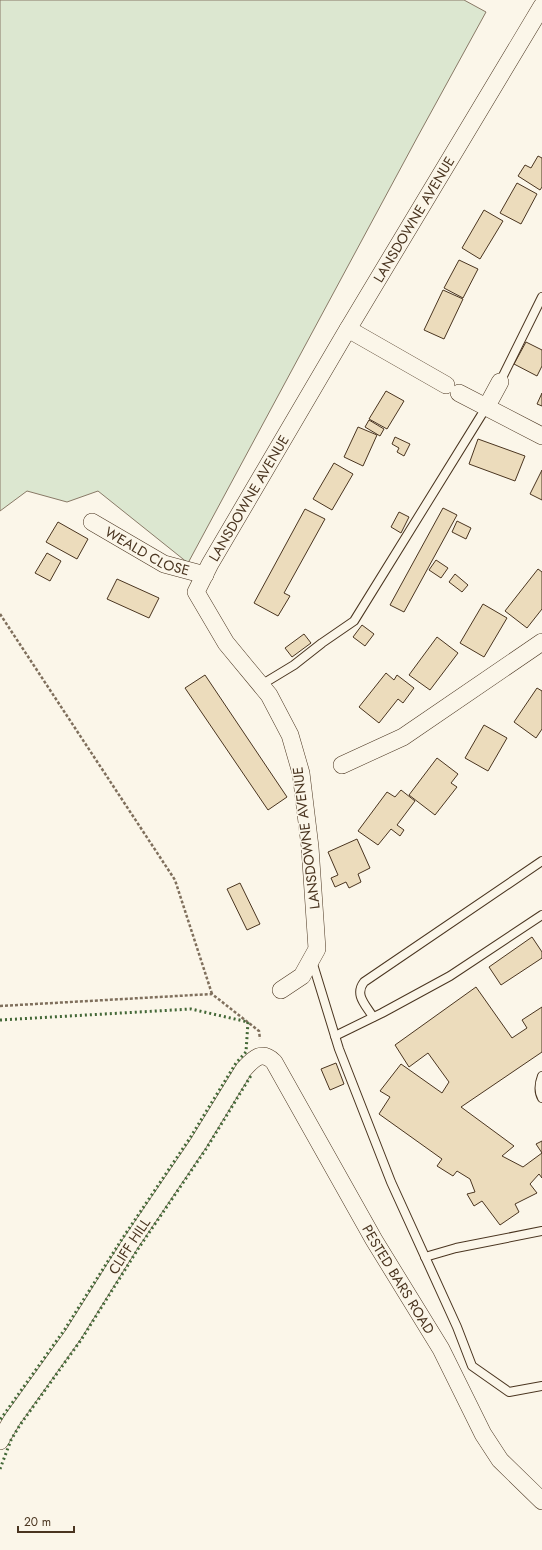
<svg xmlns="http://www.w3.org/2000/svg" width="542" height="1550" font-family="Jost,sans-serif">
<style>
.green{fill:#dce7d0;stroke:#887966}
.building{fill:#ecdcbc;stroke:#4a3520}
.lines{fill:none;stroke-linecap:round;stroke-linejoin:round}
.lane-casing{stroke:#4a3520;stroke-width:10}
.street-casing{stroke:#4a3520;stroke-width:18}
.path{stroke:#7f6f5c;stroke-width:2.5;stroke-dasharray:3 2;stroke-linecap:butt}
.lane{stroke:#fbf6e9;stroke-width:8}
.street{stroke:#fbf6e9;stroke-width:17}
.hedge{stroke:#436837;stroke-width:3;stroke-dasharray:2 3;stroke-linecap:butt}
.labels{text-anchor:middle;stroke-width:3;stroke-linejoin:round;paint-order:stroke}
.street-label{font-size:14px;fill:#4a3520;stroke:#fbf6e9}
</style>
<rect width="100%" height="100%" fill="#fbf6e9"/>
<polygon class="green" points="0,0 464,0 486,12 418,136 188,563 98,491 67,502 27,491 0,511"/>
<g class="building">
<polygon points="538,156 542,158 542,187 540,190 518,176 525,165 531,168"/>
<polygon points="517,183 537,194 521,224 500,213"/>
<polygon points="484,210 503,221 480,259 462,248"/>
<polygon points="459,260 478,269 463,298 444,288"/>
<polygon points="443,290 463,299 444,339 424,330"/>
<polygon points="526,342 542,350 542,366 537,376 514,364"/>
<polygon points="386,391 404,401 387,429 369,419"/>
<polygon points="542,393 542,406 537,404"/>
<polygon points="369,420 384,429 380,436 365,427"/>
<polygon points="358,427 377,435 363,466 344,457"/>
<polygon points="395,437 410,444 404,456 397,452 399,448 392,444"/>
<polygon points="478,439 525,456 515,481 469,464"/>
<polygon points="334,463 353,474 332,510 313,499"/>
<polygon points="542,470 542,500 530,494"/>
<polygon points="443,508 457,515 404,612 390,605"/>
<polygon points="305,509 325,519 284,593 290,596 278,616 254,603"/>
<polygon points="399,512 409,517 401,533 391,527"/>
<polygon points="457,521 471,528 466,539 452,532"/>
<polygon points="58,522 88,539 77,559 46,542"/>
<polygon points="47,553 61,561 50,581 35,573"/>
<polygon points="436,560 448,568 441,578 429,570"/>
<polygon points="538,569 542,572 542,609 527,628 505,611"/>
<polygon points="455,574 468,585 462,592 449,582"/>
<polygon points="117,579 159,598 149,618 107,599"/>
<polygon points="483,604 507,618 484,657 460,643"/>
<polygon points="362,625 374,634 365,646 353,637"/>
<polygon points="304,634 311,643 292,657 285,648"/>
<polygon points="437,637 458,653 430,690 409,675"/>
<polygon points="386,673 394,680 397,675 414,688 403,703 398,699 379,723 359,707"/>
<polygon points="205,675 287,797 268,810 185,688"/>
<polygon points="537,688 542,691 542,729 536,738 514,722"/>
<polygon points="484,725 507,738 488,771 465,758"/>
<polygon points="437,758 458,774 451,783 457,787 435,815 409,795"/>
<polygon points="401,790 415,801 397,825 404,830 400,836 391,829 378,845 358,831 387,792 395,797"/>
<polygon points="357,839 370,868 358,874 361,882 349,888 346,882 335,887 331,878 338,875 328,852"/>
<polygon points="240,883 260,924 247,930 227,889"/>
<polygon points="532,937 542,952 542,958 501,985 489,967"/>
<polygon points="476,987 512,1038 527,1028 522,1020 542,1007 542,1052 461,1107 514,1146 502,1156 523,1167 542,1153 542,1178 539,1174 530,1184 537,1193 515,1204 519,1212 500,1225 482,1201 474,1206 467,1194 475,1192 470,1179 457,1171 453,1176 437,1166 442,1159 379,1114 390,1097 380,1091 401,1064 442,1093 449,1082 428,1053 409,1067 395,1045"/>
<polygon points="336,1063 344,1084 330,1090 321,1069"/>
<polygon points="542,1141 542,1153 536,1144"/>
</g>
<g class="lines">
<defs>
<g id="lane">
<polyline points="500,382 542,297"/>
<polyline points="261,685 294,665 322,643 354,621 487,406"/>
<polyline points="312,961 339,1049 391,1182 457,1327 472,1366 509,1392 542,1386"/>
<path d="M373 1017C366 1005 354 995 364 982L542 861"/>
<polyline points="335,1036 382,1013 450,976 542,915"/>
<path d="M542 1076C539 1084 538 1091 542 1098"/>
<polyline points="425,1257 456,1248 542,1231"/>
</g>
<g id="street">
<polyline points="348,329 446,385"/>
<polyline points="459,393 542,436"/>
<polyline points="487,406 500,382"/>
<path id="s1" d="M92 522 164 564 205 575"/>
<polyline points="342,765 403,737 542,642"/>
<path id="s2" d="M281 990 302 976 317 949 310 847 301 773 290 735 269 695 226 643 196 592 210 564 345 334 542 6"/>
<path id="s3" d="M0 1441 12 1420 73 1335 130 1244 198 1144 244 1069C254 1058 262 1050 274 1062L374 1240 441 1349 483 1434 500 1460 542 1501"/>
</g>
</defs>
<use href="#lane" class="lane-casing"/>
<use href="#street" class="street-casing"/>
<g class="path">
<polyline points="0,614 175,880 212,994"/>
<polyline points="0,1006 212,994 259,1031 260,1039"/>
</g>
<use href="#lane" class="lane"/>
<use href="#street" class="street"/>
<g class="hedge">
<polyline points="0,1020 191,1009 248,1022 246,1052 236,1063 190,1138 122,1239 65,1329 0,1420"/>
<polyline points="0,1469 11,1440 20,1425 81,1340 138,1249 206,1149 252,1074"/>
</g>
</g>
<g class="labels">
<g class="street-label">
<text dy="5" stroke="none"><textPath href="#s2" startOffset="876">LANSDOWNE AVENUE</textPath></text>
<text dy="5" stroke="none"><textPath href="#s2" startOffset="552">LANSDOWNE AVENUE</textPath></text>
<text dy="5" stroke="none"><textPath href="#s1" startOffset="63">WEALD CLOSE</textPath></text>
<text transform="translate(306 838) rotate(-97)" y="5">LANSDOWNE AVENUE</text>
<text dy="5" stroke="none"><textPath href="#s3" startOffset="234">CLIFF HILL</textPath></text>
<text dy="5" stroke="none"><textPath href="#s3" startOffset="732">PESTED BARS ROAD</textPath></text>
</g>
</g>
<path d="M18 1526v6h56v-6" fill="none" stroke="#4a3520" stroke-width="2"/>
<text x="24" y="1526" font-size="12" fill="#4a3520" stroke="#fbf6e9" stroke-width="3" paint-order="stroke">20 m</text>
</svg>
